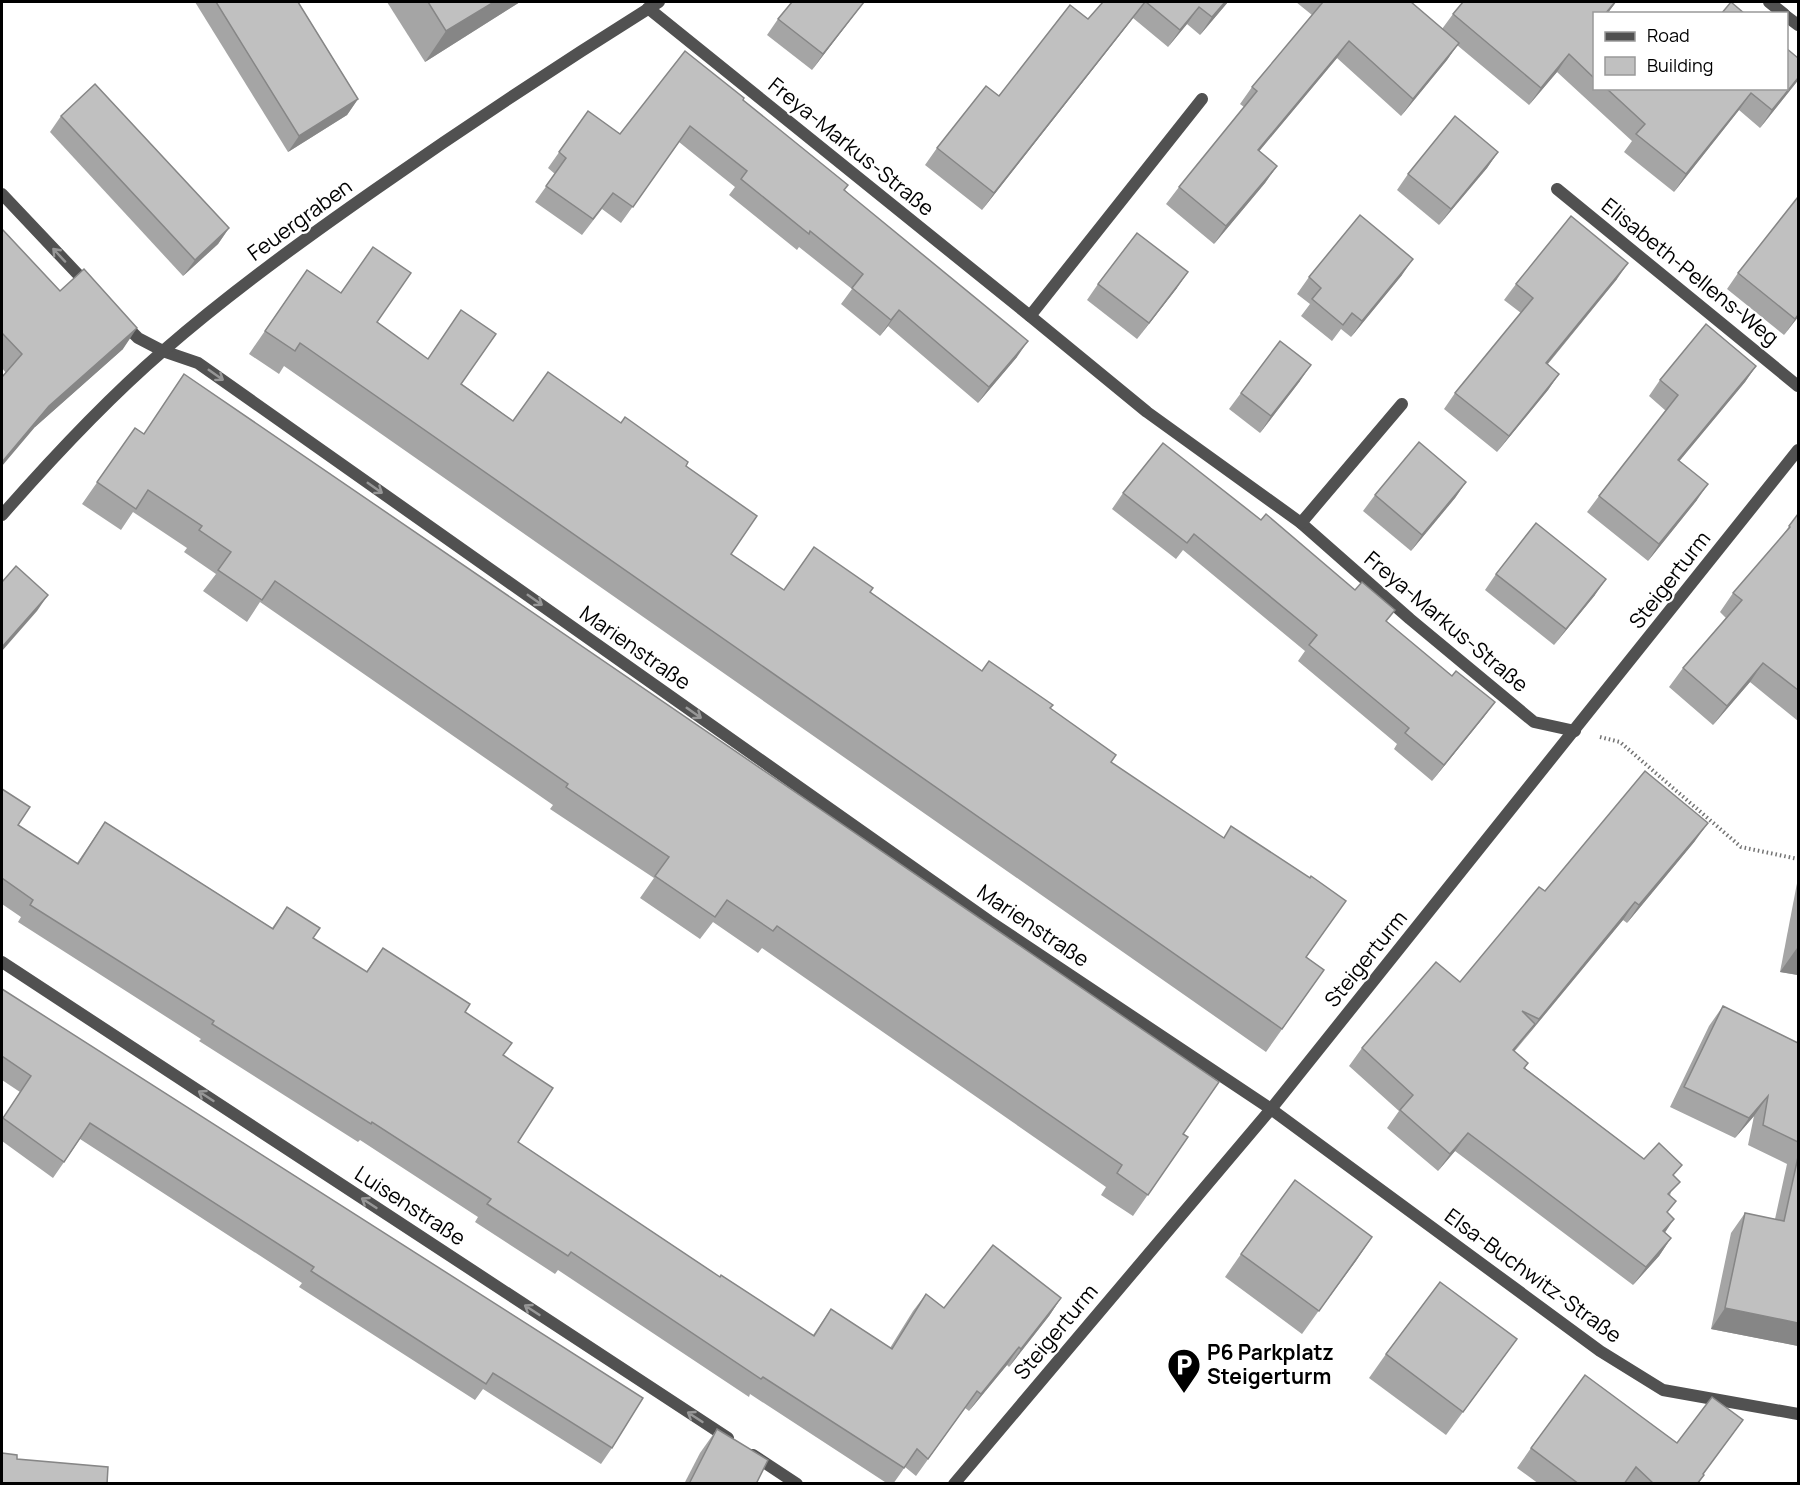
<svg xmlns="http://www.w3.org/2000/svg" width="1800" height="1485" font-family="Manrope,sans-serif">
<style>
.lines{fill:none;stroke-linecap:round;stroke-linejoin:round}
.path{stroke:#737373;stroke-width:4;stroke-dasharray:1.5 3;stroke-linecap:butt}
.minor{stroke:#515151;stroke-width:12}
.wall{fill:#a5a5a5}
.shaded-wall{fill:#868686}
.building{fill:#c0c0c0;stroke:#868686;stroke-width:1.5}
.oneway{stroke:#979797}
.labels{text-anchor:middle;stroke-width:4.5;stroke-linejoin:round;paint-order:stroke}
.street-label{font-size:21px;fill:#000;stroke:#fff}
.poi-label{font-size:21px;font-weight:bold;fill:#000;stroke:#fff;text-anchor:start}
</style>
<rect width="100%" height="100%" fill="#fff"/>
<g class="lines">
<polyline class="path" points="1600,737 1620,742 1741,847 1798,859"/>
<g class="minor">
<polyline points="1769,2 1784,14"/>
<polyline points="648,8 1030,316 1147,412 1301,523 1410,619 1534,722 1575,731"/>
<polyline points="1786,16 1798,25"/>
<polyline points="1557,189 1798,386"/>
<polyline points="2,194 88,285"/>
<polyline points="1030,316 1202,99"/>
<polyline points="122,322 138,338 163,351 198,363 989,921 1271,1109 1600,1351 1663,1390 1798,1414"/>
<path d="M2 515C53 457 105 401 163 351 231 292 303 240 376 189 469 124 563 62 659 2"/>
<polyline points="1301,523 1402,404"/>
<polyline points="2,962 728,1438"/>
<polyline points="753,1455 797,1484"/>
<polyline points="954,1484 1271,1109 1798,450"/>
</g>
</g>
<g class="wall">
<polygon points="195,2 298,2 358,99 347,115 288,152"/>
<polygon points="387,2 520,2 425,62"/>
<polygon points="864,2 812,70 767,35 778,19"/>
<polygon points="1103,2 1228,2 1200,35 1187,24 1168,47 1133,18 982,210 925,165 937,148 1088,19"/>
<polygon points="1296,2 1411,2 1442,29 1453,14 1463,2 1616,2 1607,14 1594,14 1594,88 1786,88 1798,58 1798,80 1760,128 1739,110 1674,192 1624,152 1632,141 1557,72 1529,105 1457,45 1447,60 1401,116 1337,58 1259,151 1277,166 1265,183 1214,244 1166,204 1179,187 1244,107 1240,104 1252,87 1312,15"/>
<polygon points="743,100 845,190 1017,357 978,403 888,326 880,336 841,304 852,289 799,247 797,250 729,195 735,187 679,142 621,223 602,209 582,235 535,202 555,174 548,168 588,111 620,134"/>
<polygon points="61,116 229,228 218,244 183,276 50,132"/>
<polygon points="1498,152 1487,168 1439,225 1397,190 1408,174"/>
<polygon points="1798,197 1798,317 1784,335 1727,289 1738,273"/>
<polygon points="2,229 60,291 123,349 35,427 6,373 2,368"/>
<polygon points="307,270 377,322 513,421 621,423 686,466 731,554 784,590 870,592 982,671 1050,708 1111,762 1306,957 1324,970 1266,1052 284,366 279,374 249,354"/>
<polygon points="1402,275 1351,337 1341,329 1332,341 1301,316 1310,304 1297,294 1309,277"/>
<polygon points="1617,279 1548,364 1559,374 1548,390 1497,452 1444,409 1455,393 1521,313 1504,300 1516,284"/>
<polygon points="1098,284 1177,288 1137,339 1087,300"/>
<polygon points="1756,366 1745,382 1679,461 1697,500 1648,561 1587,512 1599,496 1666,411 1649,396 1660,380"/>
<polygon points="1300,381 1260,433 1229,409 1241,393"/>
<polygon points="135,428 1188,1137 1133,1216 1101,1195 1106,1187 762,948 758,953 713,922 700,939 640,898 654,878 550,809 553,805 260,602 247,622 203,591 216,574 184,552 187,548 133,512 121,530 82,504"/>
<polygon points="1466,482 1455,498 1411,551 1363,511 1375,495"/>
<polygon points="1123,493 1386,621 1452,676 1495,702 1483,718 1432,781 1394,749 1397,744 1298,661 1305,651 1183,550 1176,559 1112,509"/>
<polygon points="1798,514 1798,721 1750,682 1713,725 1669,687 1683,668 1726,618 1720,612 1733,593 1780,539"/>
<polygon points="1496,574 1595,595 1554,645 1485,590"/>
<polygon points="2,789 18,825 77,863 105,822 272,928 287,907 313,938 366,972 383,948 465,1012 503,1055 518,1142 720,1277 813,1335 831,1309 890,1348 913,1311 926,1294 944,1308 1061,1298 1049,1316 1009,1367 1007,1365 969,1411 965,1408 916,1476 905,1467 893,1484 888,1484 750,1394 749,1397 558,1270 555,1274 475,1222 478,1217 360,1140 358,1142 199,1041 201,1039 18,922 21,917 2,904"/>
<polygon points="1695,841 1627,923 1623,920 1514,1052 1528,1063 1525,1068 1644,1159 1674,1177 1670,1196 1665,1232 1671,1238 1659,1256 1633,1285 1455,1151 1438,1171 1387,1128 1399,1111 1349,1066 1362,1048 1460,982 1545,891"/>
<polygon points="1798,878 1798,975 1780,972"/>
<polygon points="2,989 612,1448 601,1464 483,1389 475,1400 299,1287 302,1283 80,1139 53,1178 2,1141 2,1120 20,1092 2,1080"/>
<polygon points="1723,1006 1798,1043 1798,1346 1711,1329 1731,1233 1745,1213 1775,1219 1787,1164 1748,1145 1754,1116 1735,1138 1670,1107 1709,1026"/>
<polygon points="1372,1237 1302,1334 1225,1277 1241,1254"/>
<polygon points="1517,1339 1446,1435 1369,1378 1386,1354"/>
<polygon points="1743,1420 1703,1474 1704,1475 1698,1484 1539,1484 1517,1468 1531,1448 1677,1443"/>
<polygon points="717,1429 756,1484 684,1484 700,1453"/>
</g>
<g class="shaded-wall">
<polygon points="494,2 520,2 425,62 446,31"/>
<polygon points="864,2 854,15 812,70 823,54"/>
<polygon points="1145,2 1133,18 982,210 994,193"/>
<polygon points="1225,2 1228,2 1200,35 1212,17"/>
<polygon points="1615,2 1616,2 1607,14 1605,14"/>
<polygon points="1199,7 1187,24 1168,47 1180,30"/>
<polygon points="1349,41 1337,58 1246,167 1258,150"/>
<polygon points="1459,43 1447,60 1401,116 1413,99"/>
<polygon points="1569,54 1557,72 1529,105 1541,88"/>
<polygon points="1798,78 1798,80 1796,83 1760,128 1772,110"/>
<polygon points="1751,93 1739,110 1674,192 1686,174"/>
<polygon points="358,99 347,115 288,152 299,136"/>
<polygon points="1498,152 1487,168 1439,225 1451,209"/>
<polygon points="1277,166 1265,183 1214,244 1226,226"/>
<polygon points="229,228 218,244 183,276 195,260"/>
<polygon points="1413,259 1402,275 1351,337 1362,321"/>
<polygon points="1628,263 1617,279 1535,379 1546,363"/>
<polygon points="1188,272 1177,288 1137,339 1149,323"/>
<polygon points="899,310 888,326 880,336 891,320"/>
<polygon points="1798,315 1798,317 1784,335"/>
<polygon points="137,328 123,349 35,427 2,466 2,462 49,406"/>
<polygon points="1028,341 1017,357 978,403 989,387"/>
<polygon points="1311,365 1300,381 1260,433 1271,416"/>
<polygon points="1756,366 1745,382 1667,476 1678,460"/>
<polygon points="1559,374 1548,390 1497,452 1509,436"/>
<polygon points="1466,482 1455,498 1411,551 1422,535"/>
<polygon points="1708,484 1697,500 1648,561 1659,544"/>
<polygon points="1606,579 1595,595 1554,645 1566,629"/>
<polygon points="48,595 37,611 2,651 2,647"/>
<polygon points="1763,663 1750,682 1713,725 1727,706"/>
<polygon points="1495,702 1483,718 1432,781 1444,765"/>
<polygon points="1708,823 1695,841 1627,923 1639,905"/>
<polygon points="1635,902 1623,920 1526,1037 1539,1019"/>
<polygon points="1797,948 1798,949 1798,975 1780,972"/>
<polygon points="1535,1024 1522,1041 1500,1068 1513,1050"/>
<polygon points="1768,1096 1754,1116 1735,1138 1749,1118"/>
<polygon points="1468,1133 1455,1151 1438,1171 1450,1154"/>
<polygon points="1674,1219 1662,1237 1663,1231"/>
<polygon points="1372,1237 1356,1261 1302,1334 1319,1311"/>
<polygon points="1671,1238 1659,1256 1633,1285 1646,1267"/>
<polygon points="1061,1298 1049,1316 1009,1367 1021,1349"/>
<polygon points="1725,1308 1798,1323 1798,1346 1711,1329"/>
<polygon points="1019,1347 1007,1365 969,1411 981,1394"/>
</g>
<g class="building">
<polygon points="216,2 298,2 358,99 299,136"/>
<polygon points="428,2 494,2 446,31"/>
<polygon points="792,2 864,2 823,54 778,19"/>
<polygon points="1103,2 1145,2 994,193 937,148 986,86 999,96 1070,5 1088,19"/>
<polygon points="1146,2 1225,2 1212,17 1199,7 1180,30"/>
<polygon points="1323,2 1411,2 1459,43 1413,99 1349,41 1258,150 1277,166 1226,226 1179,187 1257,91 1252,87"/>
<polygon points="1463,2 1615,2 1605,14 1594,14 1594,78 1569,54 1541,88 1453,14"/>
<polygon points="1731,2 1745,14 1721,14"/>
<polygon points="1786,48 1798,58 1798,78 1772,110 1751,93 1686,174 1636,134 1645,124 1606,88 1786,88"/>
<polygon points="685,51 744,98 743,100 848,185 844,190 1028,341 989,387 899,310 891,320 852,288 863,274 810,231 809,234 741,179 747,171 690,126 633,207 613,193 593,219 546,186 566,158 559,152 588,111 620,134"/>
<polygon points="95,84 229,228 195,260 61,116"/>
<polygon points="1455,116 1498,152 1451,209 1408,174"/>
<polygon points="1798,197 1798,315 1795,319 1738,273"/>
<polygon points="1360,215 1413,259 1362,321 1352,313 1343,325 1312,299 1321,288 1309,277"/>
<polygon points="1571,216 1628,263 1546,363 1559,374 1509,436 1455,393 1533,298 1516,284"/>
<polygon points="2,229 60,291 84,269 137,328 49,406 2,462 2,377 22,354 2,333"/>
<polygon points="1137,233 1188,272 1149,323 1098,284"/>
<polygon points="373,247 411,273 377,322 428,359 461,310 496,334 461,384 513,421 548,372 621,423 625,417 688,462 686,466 757,516 731,554 784,590 814,547 873,588 870,592 982,671 989,661 1053,705 1050,708 1116,755 1111,762 1224,838 1231,826 1310,878 1311,876 1346,901 1306,957 1324,970 1282,1029 300,343 295,351 265,331 307,270 341,293"/>
<polygon points="1706,324 1756,366 1678,460 1708,484 1659,544 1599,496 1678,395 1660,380"/>
<polygon points="1280,341 1311,365 1271,416 1241,393"/>
<polygon points="184,374 1219,1082 1183,1134 1188,1137 1148,1195 1117,1173 1122,1165 777,926 773,931 727,900 715,917 655,876 669,857 566,787 568,784 275,581 262,600 218,570 231,552 199,530 202,526 148,490 136,509 97,482 135,428 144,434"/>
<polygon points="1419,442 1466,482 1422,535 1375,495"/>
<polygon points="1163,443 1261,520 1266,514 1355,590 1362,582 1395,610 1386,621 1452,676 1456,671 1495,702 1444,765 1405,733 1409,728 1309,645 1317,635 1194,534 1187,543 1123,493"/>
<polygon points="1798,514 1798,690 1763,663 1727,706 1683,668 1742,600 1733,593 1790,527 1789,526"/>
<polygon points="1536,523 1606,579 1566,629 1496,574"/>
<polygon points="16,566 48,595 2,647 2,582"/>
<polygon points="1645,771 1708,823 1639,905 1635,902 1539,1019 1522,1011 1535,1024 1513,1050 1528,1063 1524,1068 1644,1159 1659,1143 1682,1165 1673,1175 1680,1182 1668,1194 1676,1201 1667,1212 1674,1219 1663,1231 1671,1238 1646,1267 1468,1133 1450,1154 1400,1110 1413,1095 1362,1048 1436,962 1460,982 1539,887 1545,891"/>
<polygon points="2,789 30,807 18,825 78,864 105,822 273,929 287,907 320,928 313,938 367,972 383,948 470,1004 465,1012 512,1043 503,1055 553,1088 518,1142 720,1277 721,1275 814,1336 831,1309 892,1349 926,1294 944,1308 993,1245 1061,1298 1021,1349 1019,1347 981,1394 977,1391 928,1459 917,1449 904,1468 763,1377 761,1379 571,1252 568,1256 487,1204 491,1199 372,1122 371,1124 212,1024 214,1021 30,905 33,900 2,878"/>
<polygon points="2,989 643,1398 612,1448 493,1373 486,1384 311,1271 314,1267 90,1123 64,1162 3,1118 31,1076 2,1056"/>
<polygon points="1723,1006 1798,1043 1798,1142 1763,1125 1768,1096 1749,1118 1684,1087"/>
<polygon points="1798,1157 1798,1323 1725,1308 1745,1213 1784,1221"/>
<polygon points="1295,1180 1372,1237 1319,1311 1241,1254"/>
<polygon points="1440,1282 1517,1339 1463,1412 1386,1354"/>
<polygon points="1585,1375 1677,1443 1712,1397 1743,1420 1703,1474 1704,1475 1697,1484 1654,1484 1636,1467 1624,1484 1579,1484 1531,1448"/>
<polygon points="717,1429 768,1460 756,1484 689,1484"/>
<polygon points="2,1453 17,1455 17,1459 108,1467 107,1484 2,1484"/>
</g>
<defs><path id="oneway-shaft" d="M-6 0H5M1.5-3L5.5 0L1.5 3" fill="none" stroke-width="1.6" stroke-linecap="round" stroke-linejoin="round" transform="scale(1.5)"/></defs>
<g class="oneway">
<use href="#oneway-shaft" transform="translate(59 255) rotate(-133)"/>
<use href="#oneway-shaft" transform="translate(216 375) rotate(35)"/>
<use href="#oneway-shaft" transform="translate(375 488) rotate(35)"/>
<use href="#oneway-shaft" transform="translate(535 600) rotate(35)"/>
<use href="#oneway-shaft" transform="translate(694 713) rotate(35)"/>
<use href="#oneway-shaft" transform="translate(206 1096) rotate(-147)"/>
<use href="#oneway-shaft" transform="translate(369 1203) rotate(-147)"/>
<use href="#oneway-shaft" transform="translate(532 1310) rotate(-147)"/>
<use href="#oneway-shaft" transform="translate(695 1417) rotate(-147)"/>
</g>
<defs>
<symbol id="parking-pin" viewBox="-11 -11 22 30"><path d="M0 17L-7.5 6A9.5 9.5 0 1 1 7.5 6Z" fill="#000" stroke="#fff"/><path d="M-3.5-5.5H1a3.5 3.5 0 0 1 0 7H-1V5.5H-3.5ZM-1-3.4V-.6H.8a1.4 1.4 0 0 0 0-2.8Z" fill="#fff"/></symbol>
</defs>
<g fill-rule="evenodd">
<use href="#parking-pin" x="1165" y="1346" width="38" height="52"/>
</g>
<g class="labels">
<g class="street-label">
<text transform="translate(851 147) rotate(39)" y="7">Freya-Markus-Straße</text>
<text transform="translate(300 220) rotate(-36)" y="7">Feuergraben</text>
<text transform="translate(1690 272) rotate(39)" y="7">Elisabeth-Pellens-Weg</text>
<text transform="translate(1670 580) rotate(-52)" y="7">Steigerturm</text>
<text transform="translate(1446 622) rotate(40)" y="7">Freya-Markus-Straße</text>
<text transform="translate(635 648) rotate(35)" y="7">Marienstraße</text>
<text transform="translate(1033 926) rotate(34)" y="7">Marienstraße</text>
<text transform="translate(1366 959) rotate(-51)" y="7">Steigerturm</text>
<text transform="translate(410 1206) rotate(33)" y="7">Luisenstraße</text>
<text transform="translate(1533 1276) rotate(36)" y="7">Elsa-Buchwitz-Straße</text>
<text transform="translate(1056 1332) rotate(-50)" y="7">Steigerturm</text>
</g>
<g class="poi-label">
<text x="1207" y="1360">P6 Parkplatz<tspan x="1207" dy="24">Steigerturm</tspan></text>
</g>
</g>
<rect width="1800" height="1485" fill="none" stroke="#000000" stroke-width="6"/>
<rect x="1593" y="12" width="195" height="78" fill="#ffffff" stroke="#999999" stroke-width="1.5"/>
<rect x="1605" y="32" width="30" height="9" fill="#515151" stroke="#999999" stroke-width="1.5"/>
<text x="1647" y="42" font-size="18" fill="#000000">Road</text>
<rect x="1605" y="57" width="30" height="18" fill="#c0c0c0" stroke="#999999" stroke-width="1.5"/>
<text x="1647" y="72" font-size="18" fill="#000000">Building</text>
</svg>
